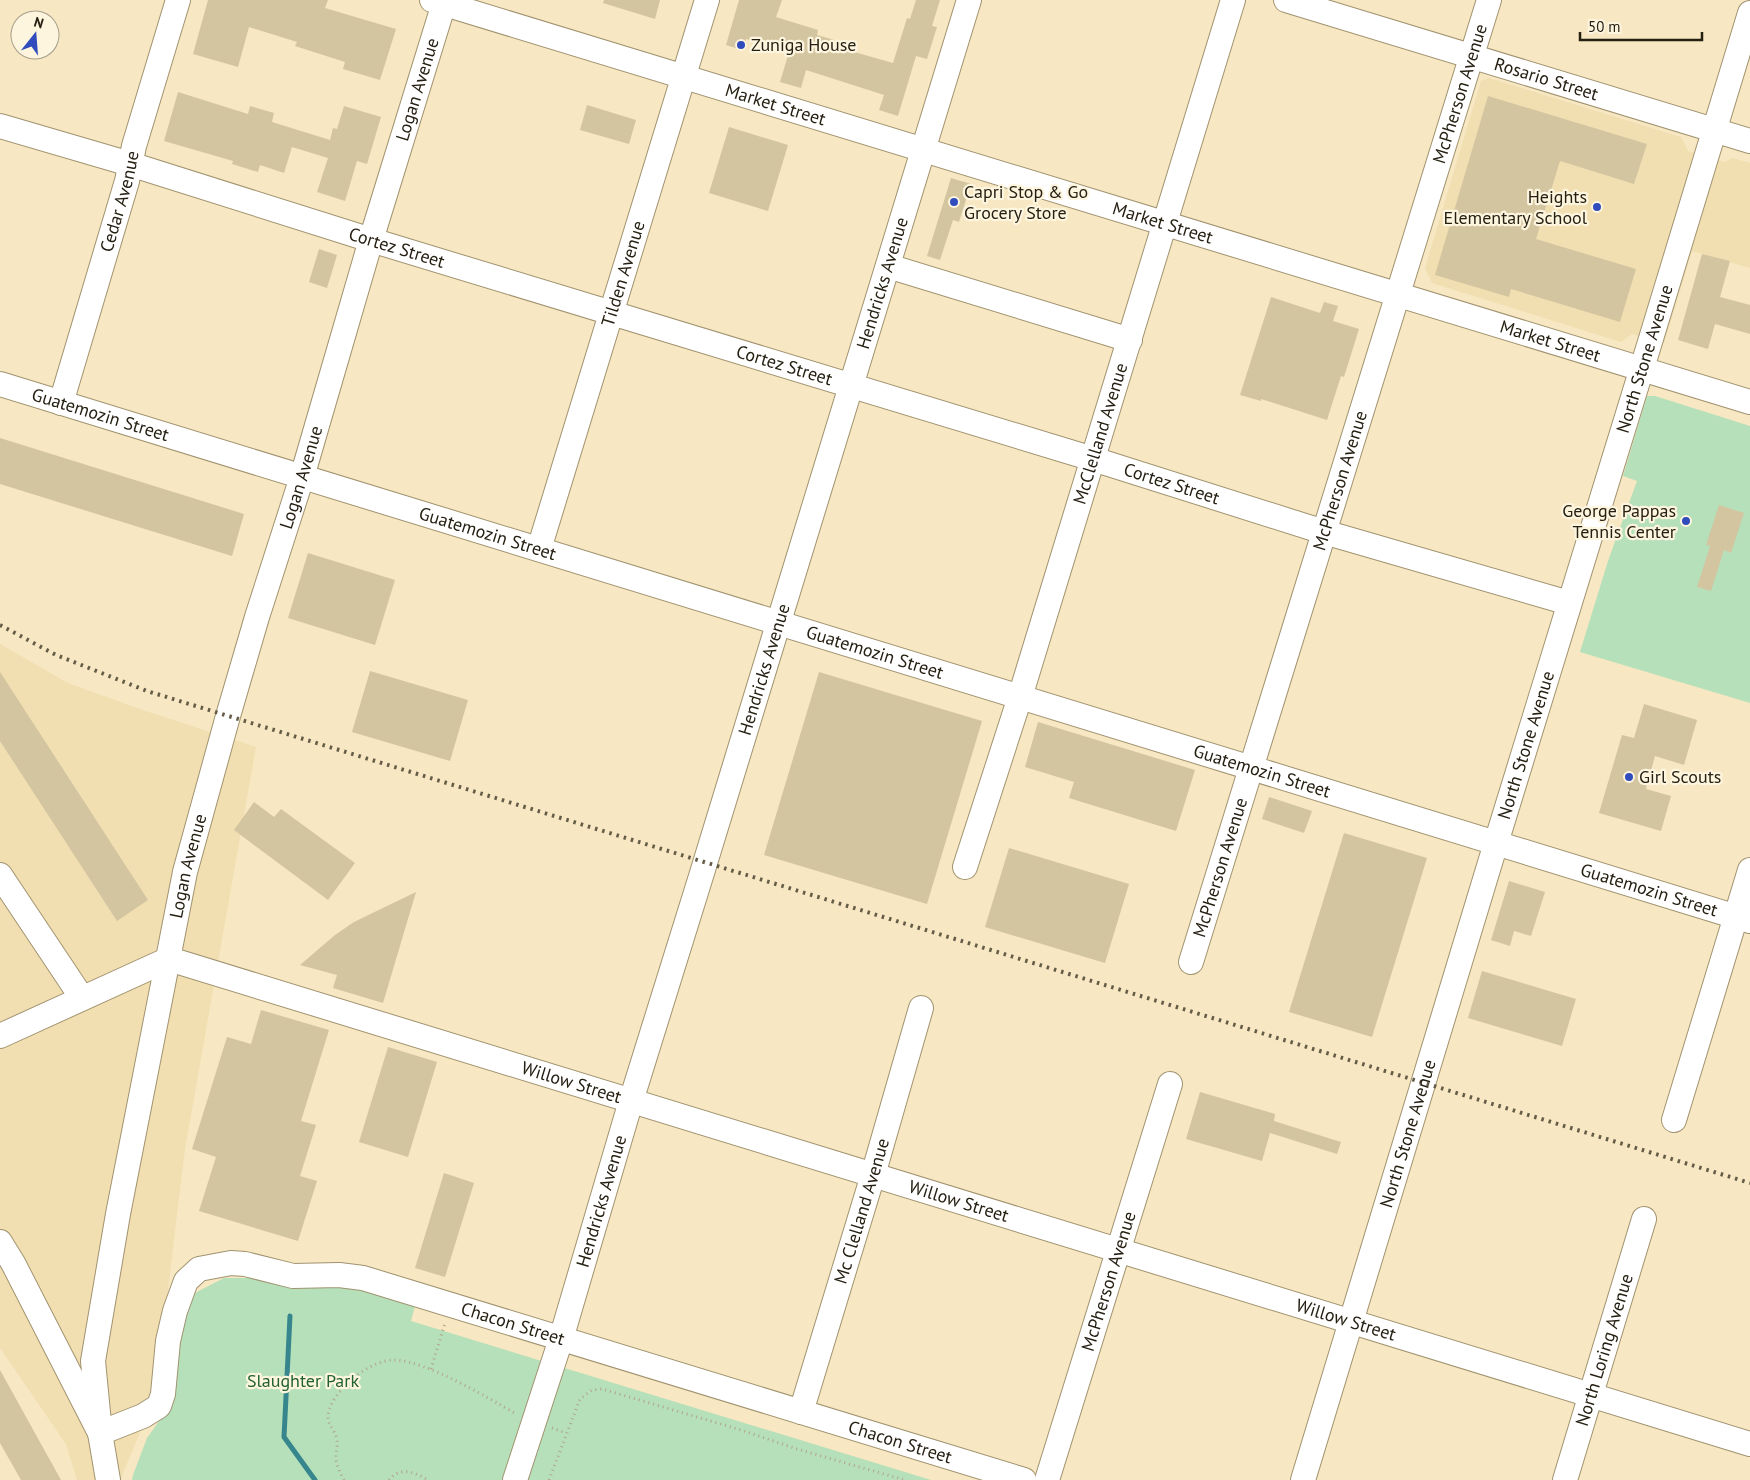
<svg xmlns="http://www.w3.org/2000/svg" width="1750" height="1480" font-family="'PT Sans',sans-serif">
<style>
.built{fill:#f1dfb2}
.green{fill:#b5e0ba}
.lines{fill:none;stroke-linecap:round;stroke-linejoin:round}
.stream{stroke:#37868d;stroke-width:5}
.building{fill:#d4c5a1}
.minor-casing{stroke:#a19370;stroke-width:26}
.path{stroke:#b2a588;stroke-width:3;stroke-dasharray:1 4;stroke-linecap:butt}
.minor{stroke:#fff;stroke-width:24}
.rail{stroke:#655c48;stroke-width:4;stroke-dasharray:2.5 5;stroke-linecap:butt}
.poi-dot{fill:#304cbd;stroke:#fef5df;stroke-width:2}
.labels{text-anchor:middle;stroke-width:4.5;stroke-linejoin:round;paint-order:stroke}
.poi-label{font-size:18px;fill:#262013;stroke:#fef5df;text-anchor:start}
.street-label{font-size:18px;fill:#262013;stroke:#fef5df}
.park-label{font-size:18px;fill:#1f622f;stroke:#fef5df}
</style>
<rect width="100%" height="100%" fill="#f7e7c2"/>
<g class="built">
<polygon points="1489,78 1681,137 1688,151 1724,162 1733,158 1750,163 1750,268 1692,251 1664,344 1632,334 1621,342 1432,283 1425,268 1481,81"/>
<polygon points="0,644 68,683 134,707 256,747 185,1149 155,1397 120,1480 77,1480 66,1444 0,1348"/>
</g>
<g class="green">
<polygon points="1647,396 1655,396 1750,426 1750,703 1580,652 1608,561 1637,481 1623,476"/>
<polygon points="224,1278 276,1278 334,1283 415,1306 411,1321 931,1480 132,1480 133,1475 147,1438 162,1417 191,1295"/>
</g>
<g class="lines">
<polyline class="stream" points="290,1316 284,1437 315,1480"/>
</g>
<g class="building">
<polygon points="208,0 328,0 325,8 396,29 380,80 343,69 345,62 295,46 297,42 249,27 238,67 193,54"/>
<polygon points="604,0 660,0 655,19 603,3"/>
<polygon points="739,0 782,0 776,17 818,30 817,35 852,45 851,51 893,63 907,18 910,19 916,0 940,0 932,26 937,27 927,59 916,56 898,116 879,110 884,95 806,70 801,88 780,82 789,52 746,39 742,50 726,45"/>
<polygon points="178,92 248,114 250,106 274,113 272,122 330,140 333,128 337,129 344,106 381,117 367,164 357,161 345,201 317,192 328,158 292,147 284,173 260,165 258,172 232,164 233,161 164,141"/>
<polygon points="1488,96 1647,144 1634,184 1560,161 1536,239 1636,269 1620,322 1511,289 1509,297 1435,275"/>
<polygon points="587,105 636,120 629,144 580,130"/>
<polygon points="729,127 788,145 768,211 709,193"/>
<polygon points="951,178 971,184 959,222 953,220 940,260 927,256"/>
<polygon points="319,249 337,255 327,288 309,282"/>
<polygon points="1702,254 1730,261 1720,297 1750,305 1750,334 1715,324 1708,349 1678,340"/>
<polygon points="1271,297 1320,313 1324,302 1338,306 1333,321 1359,329 1344,377 1341,376 1327,420 1261,399 1261,401 1240,395"/>
<polygon points="0,438 244,514 232,556 0,484"/>
<polygon points="1719,505 1744,513 1731,553 1724,550 1711,591 1697,587 1710,546 1706,545"/>
<polygon points="308,553 395,580 375,645 288,618"/>
<polygon points="370,671 468,700 450,761 352,732"/>
<polygon points="0,672 148,900 117,921 0,741"/>
<polygon points="819,672 982,721 927,904 764,855"/>
<polygon points="1644,704 1697,720 1684,765 1655,756 1646,789 1671,796 1661,831 1599,813 1622,735 1634,738"/>
<polygon points="1038,722 1195,770 1176,831 1069,798 1074,782 1025,767"/>
<polygon points="1269,797 1312,811 1304,833 1262,819"/>
<polygon points="254,802 274,817 281,809 355,863 328,900 234,830"/>
<polygon points="1344,833 1427,858 1372,1037 1289,1012"/>
<polygon points="1009,848 1129,884 1105,963 985,927"/>
<polygon points="1509,881 1545,892 1531,936 1514,931 1510,946 1491,940"/>
<polygon points="416,892 383,1003 333,988 337,975 300,965 335,935 354,922"/>
<polygon points="1482,971 1576,999 1562,1046 1468,1018"/>
<polygon points="261,1010 329,1030 301,1121 316,1125 300,1176 317,1181 298,1241 199,1211 216,1157 192,1149 227,1037 251,1044"/>
<polygon points="388,1047 437,1062 408,1157 359,1142"/>
<polygon points="1200,1092 1275,1114 1274,1121 1341,1142 1337,1154 1270,1133 1262,1161 1186,1139"/>
<polygon points="444,1173 474,1183 445,1277 415,1268"/>
<polygon points="0,1370 61,1480 21,1480 0,1443"/>
</g>
<g class="lines">
<defs>
<g id="minor">
<path id="s1" d="M432 0 1750 402"/>
<path id="s2" d="M1286 0 1750 141"/>
<path id="s3" d="M0 126 130 164 371 240 1093 459 1324 532 1569 603"/>
<polyline points="888,266 1130,340"/>
<path id="s4" d="M0 384 1750 921"/>
<path id="s5" d="M61 403 127 181 134 146 178 0"/>
<path id="s6" d="M539 549 707 0"/>
<path id="s7" d="M965 867 1020 697 1233 0"/>
<polyline points="0,875 82,998"/>
<path id="s8" d="M169 959 1750 1444"/>
<path id="s9" d="M1191 962 1489 0"/>
<polyline points="0,1036 169,959"/>
<polyline points="1674,1120 1750,870"/>
<path id="s10" d="M0 1242 13 1263 100 1433 143 1416 159 1406 163 1394 168 1341 175 1311 186 1281 199 1269 231 1263 245 1264 293 1276 339 1275 363 1278 1024 1480"/>
<path id="s11" d="M801 1412 873 1175 921 1008"/>
<path id="s12" d="M108 1480 100 1433 93 1361 118 1214 185 872 228 716 257 617 302 477 371 240 445 0"/>
<path id="s13" d="M515 1480 561 1339 631 1101 702 873 969 0"/>
<path id="s14" d="M1047 1480 1170 1084"/>
<path id="s15" d="M1303 1480 1496 843 1650 342 1750 13"/>
<path id="s16" d="M1565 1480 1644 1219"/>
</g>
</defs>
<use href="#minor" class="minor-casing"/>
<g class="path">
<polyline points="431,1369 445,1323"/>
<polyline points="552,1428 566,1433"/>
<path d="M344 1480C340 1473 335 1463 336 1455 336 1450 338 1445 337 1440 336 1431 327 1425 328 1415 331 1391 370 1359 395 1360 426 1361 487 1397 516 1414"/>
<path d="M389 1480C400 1466 415 1472 428 1480"/>
<polyline points="549,1480 580,1399 592,1390 602,1389 741,1430 797,1449 905,1480"/>
</g>
<use href="#minor" class="minor"/>
<polyline class="rail" points="0,625 56,655 147,691 1750,1183"/>
</g>
<g class="poi-dot">
<circle cx="741" cy="45" r="5"/>
<circle cx="954" cy="202" r="5"/>
<circle cx="1597" cy="207" r="5"/>
<circle cx="1686" cy="521" r="5"/>
<circle cx="1629" cy="777" r="5"/>
</g>
<g class="labels">
<g class="poi-label">
<text x="751" y="51">Zuniga House</text>
<text x="964" y="198">Capri Stop &amp; Go<tspan x="964" dy="21">Grocery Store</tspan></text>
<text x="1587" y="203" text-anchor="end">Heights<tspan x="1587" dy="21">Elementary School</tspan></text>
<text x="1676" y="517" text-anchor="end">George Pappas<tspan x="1676" dy="21">Tennis Center</tspan></text>
<text x="1639" y="783">Girl Scouts</text>
</g>
<g class="street-label">
<text dy="6" stroke="none"><textPath href="#s2" startOffset="272">Rosario Street</textPath></text>
<text dy="6" stroke="none"><textPath href="#s12" startOffset="1434">Logan Avenue</textPath></text>
<text dy="6" stroke="none"><textPath href="#s9" startOffset="909">McPherson Avenue</textPath></text>
<text dy="6" stroke="none"><textPath href="#s1" startOffset="359">Market Street</textPath></text>
<text dy="6" stroke="none"><textPath href="#s5" startOffset="210">Cedar Avenue</textPath></text>
<text dy="6" stroke="none"><textPath href="#s1" startOffset="764">Market Street</textPath></text>
<text dy="6" stroke="none"><textPath href="#s3" startOffset="415">Cortez Street</textPath></text>
<text dy="6" stroke="none"><textPath href="#s6" startOffset="288">Tilden Avenue</textPath></text>
<text dy="6" stroke="none"><textPath href="#s13" startOffset="1252">Hendricks Avenue</textPath></text>
<text dy="6" stroke="none"><textPath href="#s1" startOffset="1169">Market Street</textPath></text>
<text dy="6" stroke="none"><textPath href="#s15" startOffset="1172">North Stone Avenue</textPath></text>
<text dy="6" stroke="none"><textPath href="#s3" startOffset="820">Cortez Street</textPath></text>
<text dy="6" stroke="none"><textPath href="#s4" startOffset="105">Guatemozin Street</textPath></text>
<text dy="6" stroke="none"><textPath href="#s7" startOffset="454">McClelland Avenue</textPath></text>
<text dy="6" stroke="none"><textPath href="#s12" startOffset="1029">Logan Avenue</textPath></text>
<text dy="6" stroke="none"><textPath href="#s9" startOffset="504">McPherson Avenue</textPath></text>
<text dy="6" stroke="none"><textPath href="#s3" startOffset="1225">Cortez Street</textPath></text>
<text dy="6" stroke="none"><textPath href="#s4" startOffset="510">Guatemozin Street</textPath></text>
<text dy="6" stroke="none"><textPath href="#s4" startOffset="915">Guatemozin Street</textPath></text>
<text dy="6" stroke="none"><textPath href="#s13" startOffset="848">Hendricks Avenue</textPath></text>
<text dy="6" stroke="none"><textPath href="#s15" startOffset="768">North Stone Avenue</textPath></text>
<text dy="6" stroke="none"><textPath href="#s4" startOffset="1320">Guatemozin Street</textPath></text>
<text dy="6" stroke="none"><textPath href="#s12" startOffset="624">Logan Avenue</textPath></text>
<text dy="6" stroke="none"><textPath href="#s9" startOffset="99">McPherson Avenue</textPath></text>
<text dy="6" stroke="none"><textPath href="#s4" startOffset="1725">Guatemozin Street</textPath></text>
<text dy="6" stroke="none"><textPath href="#s8" startOffset="421">Willow Street</textPath></text>
<text dy="6" stroke="none"><textPath href="#s15" startOffset="362">North Stone Avenue</textPath></text>
<text dy="6" stroke="none"><textPath href="#s13" startOffset="292">Hendricks Avenue</textPath></text>
<text dy="6" stroke="none"><textPath href="#s8" startOffset="826">Willow Street</textPath></text>
<text dy="6" stroke="none"><textPath href="#s11" startOffset="210">Mc Clelland Avenue</textPath></text>
<text dy="6" stroke="none"><textPath href="#s14" startOffset="208">McPherson Avenue</textPath></text>
<text dy="6" stroke="none"><textPath href="#s8" startOffset="1231">Willow Street</textPath></text>
<text dy="6" stroke="none"><textPath href="#s10" startOffset="750">Chacon Street</textPath></text>
<text dy="6" stroke="none"><textPath href="#s16" startOffset="136">North Loring Avenue</textPath></text>
<text dy="6" stroke="none"><textPath href="#s10" startOffset="1155">Chacon Street</textPath></text>
</g>
<g class="park-label">
<text x="303" y="1387">Slaughter Park</text>
</g>
</g>
<g transform="translate(35 35) rotate(17)"><circle r="24" fill="#fef5df" stroke="#a8a08d"/>
<path d="M0-4L9 19L0 12L-9 19Z" fill="#304cbd"/>
<text y="-8" font-size="14" font-weight="bold" text-anchor="middle" fill="#262013">N</text>
</g>
<path d="M1580 32v8h122v-8" fill="none" stroke="#262013" stroke-width="2.5"/>
<text x="1588" y="32" font-size="15" fill="#262013" stroke="#fef5df" stroke-width="4" paint-order="stroke">50 m</text>
</svg>
